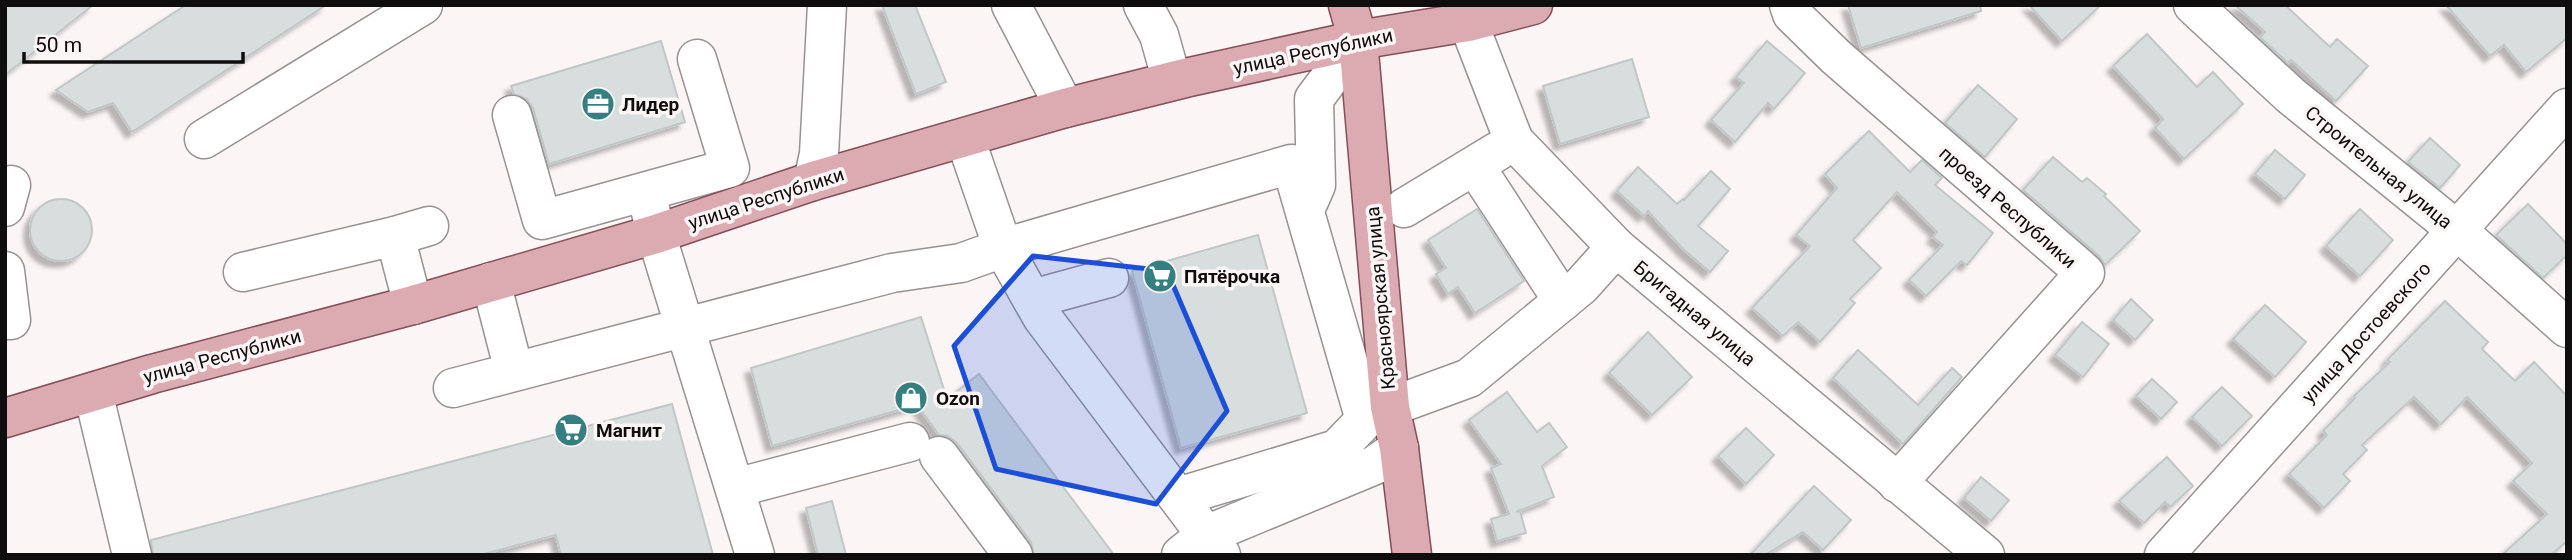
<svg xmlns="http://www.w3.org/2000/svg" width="2572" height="560" font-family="Roboto,sans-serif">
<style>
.building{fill:#d8dede;stroke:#c1c7c7;stroke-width:2;filter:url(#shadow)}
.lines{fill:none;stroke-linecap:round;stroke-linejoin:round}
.minor-casing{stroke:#989292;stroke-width:41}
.major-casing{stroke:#854f57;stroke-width:41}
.minor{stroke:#fff;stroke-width:38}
.major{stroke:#dcabb2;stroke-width:38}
.marked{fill:#1d4ed8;fill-opacity:0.2;stroke:#1d4ed8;stroke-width:5;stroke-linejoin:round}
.labels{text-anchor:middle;stroke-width:7;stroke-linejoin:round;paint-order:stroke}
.street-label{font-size:19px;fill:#0f0d0e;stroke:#fbf5f6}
.poi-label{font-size:19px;font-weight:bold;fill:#0f0d0e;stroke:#fbf5f6;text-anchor:start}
</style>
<defs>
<filter id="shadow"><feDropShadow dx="-6" dy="6" stdDeviation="2" flood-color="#0004"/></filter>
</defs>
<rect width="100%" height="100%" fill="#fbf5f6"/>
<g class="building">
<polygon points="5,5 93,5 5,75"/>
<polygon points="186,5 326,5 132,132 113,103 88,112 56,90"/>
<polygon points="882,5 915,5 946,82 916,94"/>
<polygon points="1848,5 1980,5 1981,11 1861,48"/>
<polygon points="2029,5 2101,5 2062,41"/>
<polygon points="2235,5 2285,5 2330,47 2337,39 2368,66 2336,101 2291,60 2288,63 2260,37 2265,32"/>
<polygon points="2446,5 2567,5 2567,38 2526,72 2504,45 2490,56"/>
<polygon points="2147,34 2197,87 2213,72 2243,104 2184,159 2155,128 2163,119 2113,66"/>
<polygon points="661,41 685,122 549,164 533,108 527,99 514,94 511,86"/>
<polygon points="1767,41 1805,73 1774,109 1768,103 1735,142 1711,120 1744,83 1736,77"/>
<polygon points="1632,59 1649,117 1560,144 1543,86"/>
<polygon points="1978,85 2017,119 1985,157 1945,123"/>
<polygon points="1869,131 1910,172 1922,160 1942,178 1935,185 1993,233 1967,265 1961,261 1926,296 1909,280 1943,245 1933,237 1937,232 1897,192 1853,240 1881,268 1850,299 1855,303 1820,342 1798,322 1783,336 1752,308 1810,246 1796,235 1837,188 1825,174"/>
<polygon points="2430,138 2460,165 2440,188 2408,162"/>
<polygon points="2275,150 2305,175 2285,199 2255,174"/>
<polygon points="2053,157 2082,182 2087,178 2106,194 2104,196 2140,231 2105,265 2099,256 2023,190"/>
<polygon points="1638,167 1677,204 1683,199 1684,200 1711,171 1730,189 1698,226 1728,251 1710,272 1684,250 1648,211 1644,216 1617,191"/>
<circle cx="61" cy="230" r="31"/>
<polygon points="2528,204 2567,244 2567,255 2543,278 2496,235"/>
<polygon points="1477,209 1524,281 1475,313 1458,287 1448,294 1436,274 1446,268 1428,240"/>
<polygon points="2360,209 2393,240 2360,276 2326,246"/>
<polygon points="1258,235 1307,413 1181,448 1132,271"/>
<polygon points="2131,299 2153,320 2135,340 2113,320"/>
<polygon points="2445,301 2488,342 2482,349 2515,381 2534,362 2567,396 2567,541 2551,555 2502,555 2547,514 2513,481 2532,463 2467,397 2441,424 2414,397 2362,445 2367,450 2343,474 2350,481 2324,508 2289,474 2327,435 2323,431 2355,398 2354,396 2390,362 2387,360"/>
<polygon points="2265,305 2306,342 2275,377 2233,339"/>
<polygon points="921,317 947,399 979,374 1114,555 1034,555 1031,542 957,443 948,436 939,435 917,405 772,446 751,368"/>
<polygon points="2082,322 2109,344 2083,377 2055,355"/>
<polygon points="1648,332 1692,377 1652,415 1609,373"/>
<polygon points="1858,350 1918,405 1952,368 1962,377 1903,444 1833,378"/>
<polygon points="2152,379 2177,402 2161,419 2136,396"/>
<polygon points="2222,387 2252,416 2222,446 2192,417"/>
<polygon points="1507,392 1537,432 1549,423 1567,447 1542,466 1554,497 1516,512 1520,511 1526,533 1497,541 1491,519 1509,514 1491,468 1501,464 1469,420"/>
<polygon points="672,404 713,555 561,555 556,535 480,555 153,555 151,540"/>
<polygon points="1746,428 1774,455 1746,484 1718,456"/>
<polygon points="2167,457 2193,486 2170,507 2165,502 2144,523 2119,501"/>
<polygon points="1981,477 2009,500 1991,521 1964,498"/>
<polygon points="1814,486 1851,520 1823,550 1803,532 1765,555 1750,555"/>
<polygon points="832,501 846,555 818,555 806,508"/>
</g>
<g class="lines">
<defs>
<g id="minor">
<polyline points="1011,5 1065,108"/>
<polyline points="1143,5 1159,35 1172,81"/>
<polyline points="1789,5 1792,14 1836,57 2085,273 1897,483"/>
<polyline points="2193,5 2290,95 2458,231 2567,328"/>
<polyline points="1468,22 1514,141 1616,247 1985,555"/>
<polyline points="512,115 542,220 730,168 697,59"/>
<polyline points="965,138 1003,248 1042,317 1221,555"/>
<polyline points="204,139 423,5"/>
<polyline points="1475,166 1563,301"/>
<polyline points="813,181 819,154 827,5"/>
<polyline points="1309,201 1316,185 1314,99 1358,40"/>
<polyline points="649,204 656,234 755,555"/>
<polyline points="5,207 11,185"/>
<polyline points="1404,208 1498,151"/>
<polyline points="395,236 413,305"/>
<polyline points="5,271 11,320 5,320"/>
<polyline points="243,272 395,236 429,226"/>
<polyline points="491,282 514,371"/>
<polyline points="1032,299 1109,278"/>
<polyline points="453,388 892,273 961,263 1003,248 1291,164 1365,420 1337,449 1178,497"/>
<polyline points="93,392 132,555"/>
<polyline points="1390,407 1469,378 1581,286 1616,247"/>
<polyline points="939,456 1013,555"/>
<polyline points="735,488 910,442"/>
<polyline points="1181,555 1206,535 1375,465 1399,448"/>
<polyline points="2164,555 2567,108"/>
</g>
<g id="major">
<polyline points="1348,5 1358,40 1390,407 1399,448 1412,555"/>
<polyline points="5,418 152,374 413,305 656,234 813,181 1065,108 1185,78 1358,40 1468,22 1533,5"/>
</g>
</defs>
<use href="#minor" class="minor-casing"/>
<use href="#major" class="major-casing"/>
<use href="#minor" class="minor"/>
<use href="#major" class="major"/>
</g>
<path class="marked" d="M1033 256 1167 271 1227 411 1156 504 996 469 954 346Z"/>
<defs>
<symbol id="office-disc" viewBox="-11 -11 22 22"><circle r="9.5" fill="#367f81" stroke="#fbf5f6"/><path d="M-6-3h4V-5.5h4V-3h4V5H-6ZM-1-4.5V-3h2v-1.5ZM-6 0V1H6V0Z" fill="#fff"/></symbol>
<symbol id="supermarket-disc" viewBox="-11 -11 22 22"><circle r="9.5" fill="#367f81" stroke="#fbf5f6"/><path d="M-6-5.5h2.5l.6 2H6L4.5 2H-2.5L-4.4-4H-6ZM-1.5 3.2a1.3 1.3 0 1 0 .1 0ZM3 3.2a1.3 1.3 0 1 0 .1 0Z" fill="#fff"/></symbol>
<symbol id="shop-disc" viewBox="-11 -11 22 22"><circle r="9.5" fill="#367f81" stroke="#fbf5f6"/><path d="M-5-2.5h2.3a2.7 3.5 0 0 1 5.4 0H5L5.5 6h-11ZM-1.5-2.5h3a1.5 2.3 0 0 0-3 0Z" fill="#fff"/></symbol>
</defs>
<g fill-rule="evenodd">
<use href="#office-disc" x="579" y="85" width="38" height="38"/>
<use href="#supermarket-disc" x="1141" y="257" width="38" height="38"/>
<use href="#shop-disc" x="892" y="379" width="38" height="38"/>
<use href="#supermarket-disc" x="552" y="411" width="38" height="38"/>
</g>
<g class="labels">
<g class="street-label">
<text transform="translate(1313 51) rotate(-12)" y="7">улица Республики</text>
<text transform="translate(2379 167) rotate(39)" y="7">Строительная улица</text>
<text transform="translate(766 198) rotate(-18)" y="7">улица Республики</text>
<text transform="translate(2008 207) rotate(41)" y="7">проезд Республики</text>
<text transform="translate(1380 298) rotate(-95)" y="7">Красноярская улица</text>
<text transform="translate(1695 313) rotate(40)" y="7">Бригадная улица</text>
<text transform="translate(2366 332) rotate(-48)" y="7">улица Достоевского</text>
<text transform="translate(222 356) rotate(-15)" y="7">улица Республики</text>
</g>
<g class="poi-label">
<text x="622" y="111">Лидер</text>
<text x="1184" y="283">Пятёрочка</text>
<text x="936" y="405">Ozon</text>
<text x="596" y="437">Магнит</text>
</g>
</g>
<rect width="2572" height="560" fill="none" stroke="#0f0d0e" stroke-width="14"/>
<path d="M24 52v10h219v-10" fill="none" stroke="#0f0d0e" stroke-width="3.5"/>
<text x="35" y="52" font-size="21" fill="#0f0d0e" stroke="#fbf5f6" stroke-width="5" paint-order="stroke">50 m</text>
</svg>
